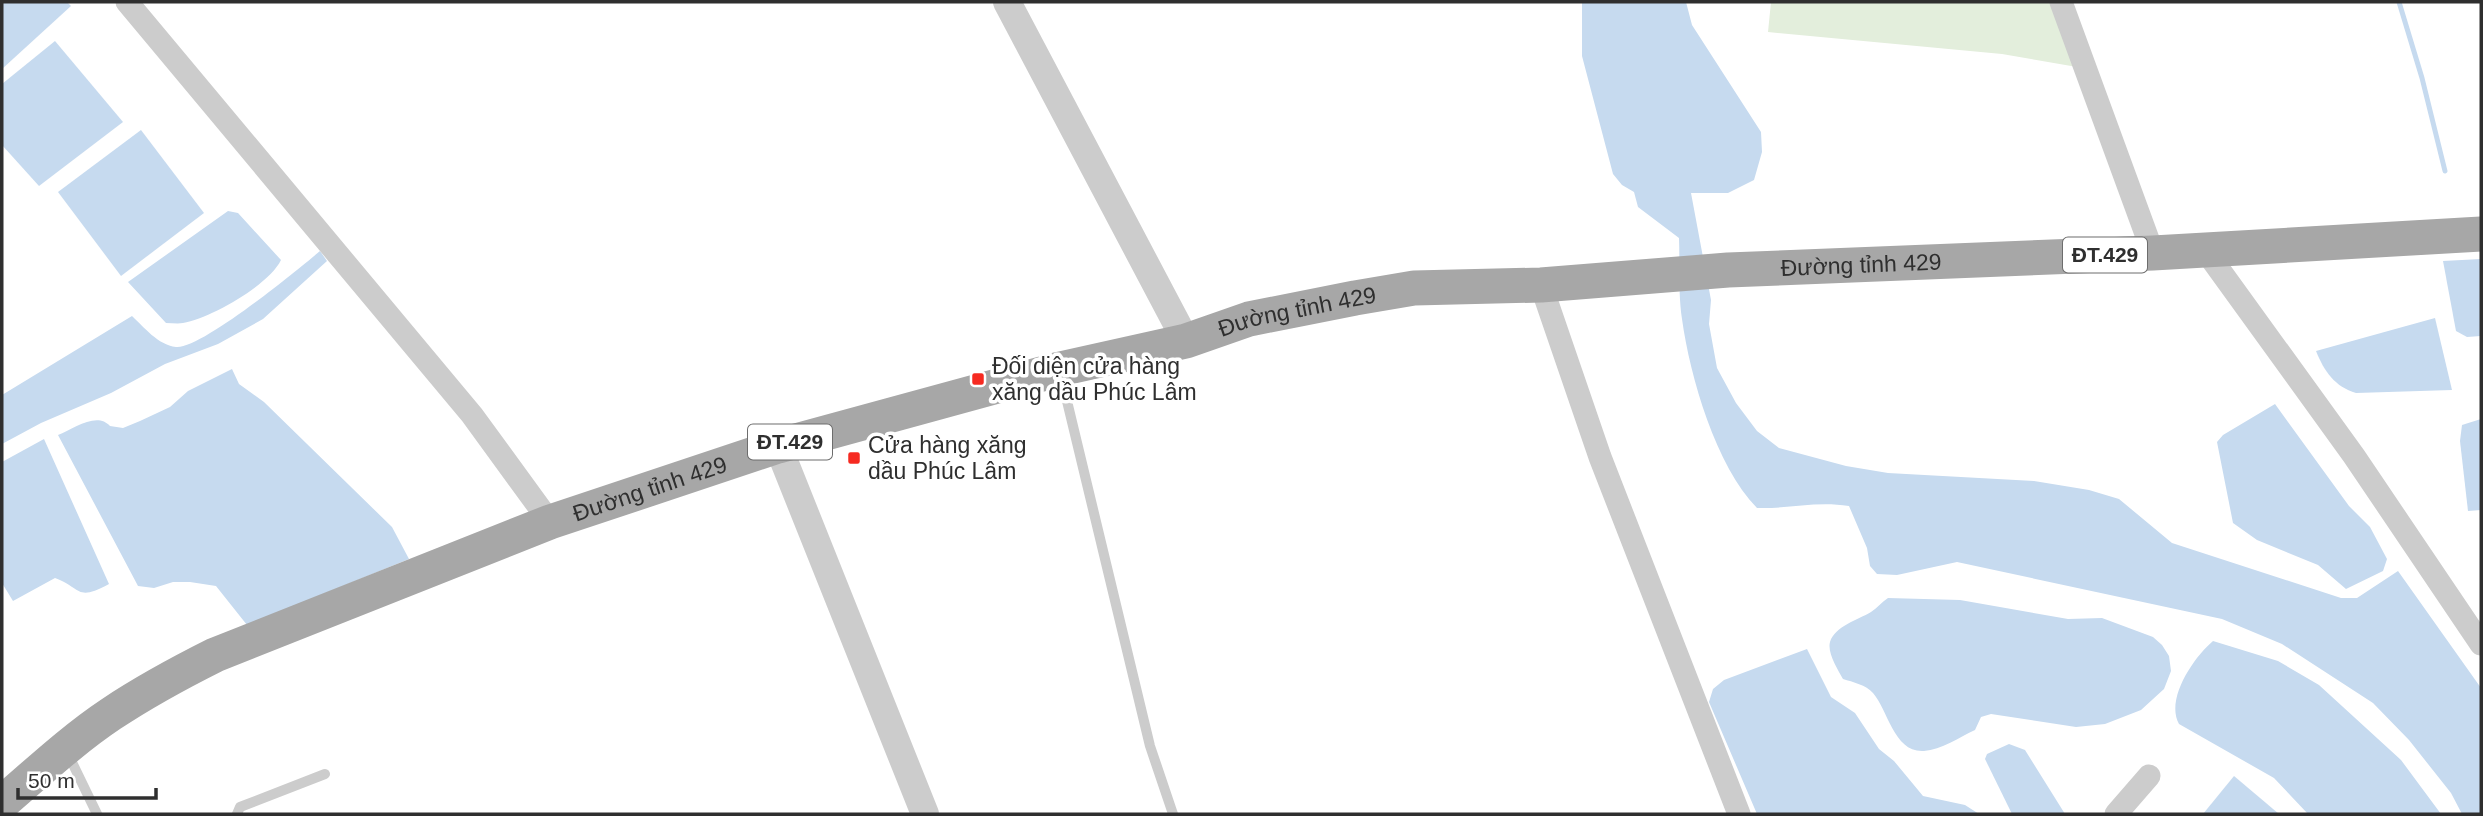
<svg xmlns="http://www.w3.org/2000/svg" width="2483" height="816" font-family="Arial,sans-serif">
<style>
.green{fill:#e3eedc}
.water{fill:#c6daef}
.lines{fill:none;stroke-linecap:round;stroke-linejoin:round}
.stream{stroke:#c6daef;stroke-width:5}
.service{stroke:#ccc;stroke-width:10}
.minor{stroke:#ccc;stroke-width:23}
.tertiary{stroke:#ccc;stroke-width:28}
.primary{stroke:#a7a7a7;stroke-width:35}
.poi-dot{fill:#f62a21;stroke:#fff;stroke-width:2.5}
.labels{text-anchor:middle;stroke-width:7;stroke-linejoin:round;paint-order:stroke}
.shield{fill:#fff;stroke:#6d6d6d;stroke-width:2}
.shield-label{font-size:21px;font-weight:bold;fill:#2f2f2f}
.street-label{font-size:23px;fill:#2f2f2f;stroke:#fff}
.poi-label{font-size:23px;fill:#2f2f2f;stroke:#fff;text-anchor:start}
</style>
<rect width="100%" height="100%" fill="#fff"/>
<polygon class="green" points="1771,2 2053,2 2077,67 2002,54 1768,32"/>
<g class="water">
<polygon points="2,2 67,2 71,6 2,69"/>
<path d="M1582 2H1686L1692 25 1761 132 1762 152 1754 180 1728 193H1691L1711 300 1709 324 1717 368 1736 403 1757 431 1779 448 1846 466 1888 473 2034 481 2089 490 2119 499 2172 543 2341 598H2357L2398 571 2481 688V814H2462L2451 793 2409 740 2373 703 2282 644 2222 619 1957 562 1897 575 1877 574 1870 566 1867 548 1849 506C1815 501 1790 509 1757 508 1716 466 1690 377 1682 319 1678 293 1680 264 1679 238L1638 207 1634 192 1622 185 1613 174 1582 56Z"/>
<polygon points="55,41 123,122 39,186 2,145 2,84"/>
<polygon points="141,130 204,213 121,276 58,192"/>
<path d="M228 211 238 213 281 260C269 285 211 318 183 323 178 324 172 323 166 323L128 282Z"/>
<path d="M320 251 327 261 263 319 218 344 165 364 111 393 41 423 2 444V395L132 316C144 327 158 345 176 347 200 350 299 269 320 251Z"/>
<polygon points="2481,259 2481,336 2467,337 2456,331 2443,261"/>
<path d="M2435 318 2452 390 2356 393C2335 387 2324 371 2316 351Z"/>
<path d="M232 369 239 384 264 402 392 527 409 559 247 625 216 586 190 582H173L154 588 138 586 58 435C73 429 97 411 110 426L123 428 140 421 170 407 188 391Z"/>
<polygon points="2275,404 2349,506 2370,527 2387,559 2383,571 2346,589 2318,565 2257,540 2233,523 2217,442 2223,435"/>
<polygon points="2481,419 2481,510 2468,511 2460,441 2462,425"/>
<path d="M44 439 109 584C76 602 82 588 55 578L13 601 2 583V462Z"/>
<path d="M1888 598 1960 600 2068 619 2102 618 2153 637 2162 645 2169 656 2171 671 2164 689 2141 710 2105 724 2076 727 1991 714 1981 717 1975 730C1960 737 1941 750 1924 751 1894 753 1888 710 1873 693 1866 685 1853 682 1843 679 1838 670 1827 653 1830 642 1835 626 1858 620 1871 612 1877 608 1882 602 1888 598Z"/>
<path d="M2213 641 2278 661 2319 685 2401 760 2441 814H2308L2274 778 2179 724C2165 699 2194 657 2213 641Z"/>
<polygon points="1807,649 1831,697 1855,713 1879,749 1894,761 1923,796 1965,805 1979,814 1757,814 1709,702 1713,689 1724,680"/>
<polygon points="2009,744 2025,750 2065,814 2012,814 1985,759 1987,754"/>
<polygon points="2234,776 2279,814 2203,814"/>
</g>
<g class="lines">
<polyline class="stream" points="2399,2 2422,78 2445,171"/>
<g class="service">
<polyline points="1060,372 1150,746 1173,814"/>
<polyline points="68,754 97,814"/>
<polyline points="237,814 240,807 325,774"/>
</g>
<g class="minor">
<polyline points="127,2 472,415 550,522"/>
<polyline points="2061,2 2153,253"/>
<polyline points="2205,250 2354,456 2481,644"/>
<polyline points="1541,285 1600,457 1739,814"/>
<polyline points="2116,814 2149,776"/>
</g>
<g class="tertiary">
<polyline points="1007,2 1186,341"/>
<polyline points="778,446 925,814"/>
</g>
<path class="primary" id="s1" d="M2 803C37 773 72 740 111 714 144 692 179 673 215 655L550 522 778 446 1060 369 1186 341 1249 319 1355 298 1414 288 1541 285 1728 270 2153 253 2481 234"/>
</g>
<g class="poi-dot">
<rect x="971" y="372" width="14" height="14" rx="3.5"/>
<rect x="847" y="451" width="14" height="14" rx="3.5"/>
</g>
<g class="labels">
<g class="shield">
<rect x="2063" y="237.5" width="84" height="35" rx="5"/>
<rect x="748" y="424.5" width="84" height="35" rx="5"/>
</g>
<g class="shield-label">
<text x="2105" y="262">ĐT.429</text>
<text x="790" y="449">ĐT.429</text>
</g>
<g class="street-label">
<text dy="8" stroke="none"><textPath href="#s1" startOffset="1965">Đường tỉnh 429</textPath></text>
<text dy="8" stroke="none"><textPath href="#s1" startOffset="1398">Đường tỉnh 429</textPath></text>
<text dy="8" stroke="none"><textPath href="#s1" startOffset="726">Đường tỉnh 429</textPath></text>
</g>
<g class="poi-label">
<text x="992" y="374">Đối diện cửa hàng<tspan x="992" dy="26">xăng dầu Phúc Lâm</tspan></text>
<text x="868" y="453">Cửa hàng xăng<tspan x="868" dy="26">dầu Phúc Lâm</tspan></text>
</g>
</g>
<rect width="2483" height="816" fill="none" stroke="#2f2f2f" stroke-width="7"/>
<path d="M18 788v10h138v-10" fill="none" stroke="#2f2f2f" stroke-width="3.5"/>
<text x="28" y="788" font-size="21" fill="#2f2f2f" stroke="#ffffff" stroke-width="5" paint-order="stroke">50 m</text>
</svg>
